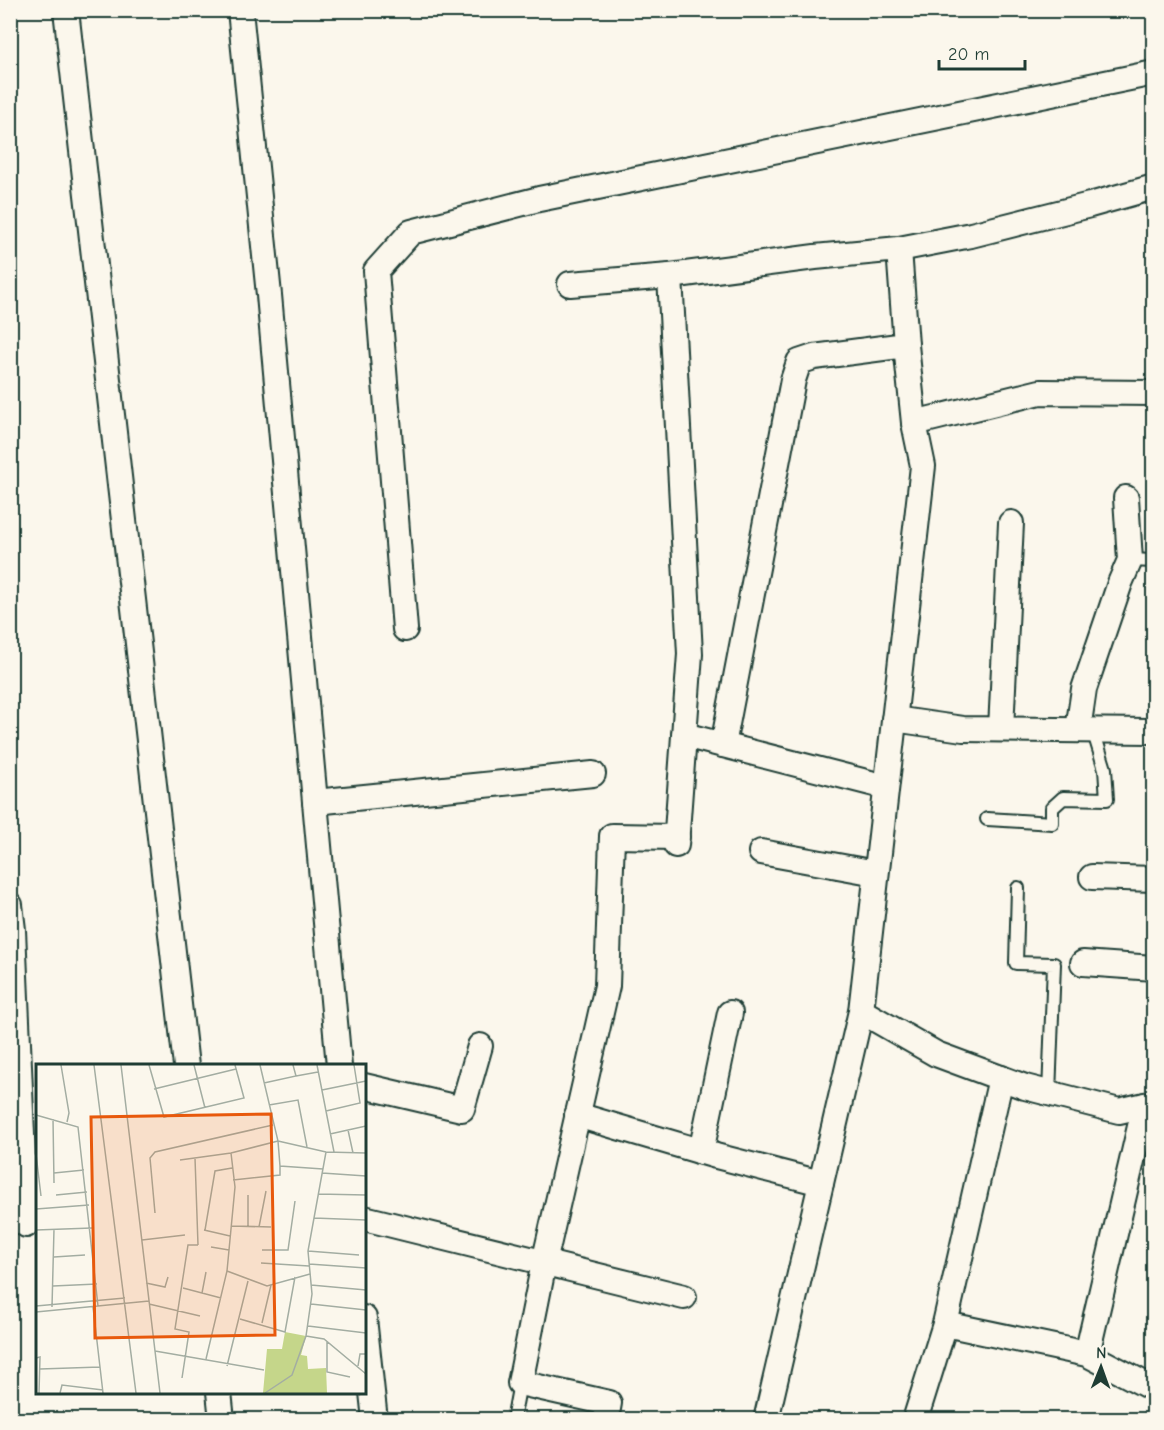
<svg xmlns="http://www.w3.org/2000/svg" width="1164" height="1430" font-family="'Comic Neue',sans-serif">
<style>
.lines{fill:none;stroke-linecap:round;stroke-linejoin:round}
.lane-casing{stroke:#1f3d34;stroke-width:16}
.street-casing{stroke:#1f3d34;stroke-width:28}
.lane{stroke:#fbf7ec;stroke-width:12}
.street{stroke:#fbf7ec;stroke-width:24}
.inset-road{fill:none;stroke:#a3ada2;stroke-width:1.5}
.view{fill:#e8590c;fill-opacity:0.15;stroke:#e8590c;stroke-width:3}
.inset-edge{fill:none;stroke:#1f3d34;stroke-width:3}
</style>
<rect width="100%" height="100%" fill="#fbf7ec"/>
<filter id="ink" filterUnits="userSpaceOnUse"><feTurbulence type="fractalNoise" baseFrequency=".0167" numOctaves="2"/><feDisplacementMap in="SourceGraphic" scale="12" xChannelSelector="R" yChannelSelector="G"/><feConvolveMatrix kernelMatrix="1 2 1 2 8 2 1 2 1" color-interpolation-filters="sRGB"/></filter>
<g filter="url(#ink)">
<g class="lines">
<defs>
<g id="lane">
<polyline points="1130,560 1154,561"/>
<polyline points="987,819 1052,823 1052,808 1063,798 1107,799 1105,769 1093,730"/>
<polyline points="1018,888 1016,963 1054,964 1049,1094"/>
<polyline points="513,1420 520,1383"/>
</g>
<g id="street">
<polyline points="66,10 186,1066"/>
<polyline points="240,10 269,295 339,1066"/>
<polyline points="670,276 690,654 676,845"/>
<polyline points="570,284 670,276 815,257 899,249 971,235 1090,205 1154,187"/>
<polyline points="914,423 1040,392 1154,393"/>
<polyline points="405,629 376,271 411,232 539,199 1154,73"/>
<polyline points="894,719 963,729 1151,731"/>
<polyline points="1001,729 1011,523"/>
<polyline points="1078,730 1084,689 1120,583 1130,560 1126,498"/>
<polyline points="684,735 886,787"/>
<polyline points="723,745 793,380 799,362 814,357 906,345"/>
<polyline points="315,802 593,774"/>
<polyline points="761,852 876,873"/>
<polyline points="1092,877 1154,879"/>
<polyline points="10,905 13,930 26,1225"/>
<polyline points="1083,963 1154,968"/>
<polyline points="861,1011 936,1054 1025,1087 1119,1111 1154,1103"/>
<polyline points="364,1086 462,1109 480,1046"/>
<polyline points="577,1115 716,1156 821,1183"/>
<polyline points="701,1152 730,1013"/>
<polyline points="364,1218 684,1297"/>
<polyline points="364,1318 375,1420"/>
<polyline points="945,1324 1087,1354 1154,1389"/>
<polyline points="1087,1354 1145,1105"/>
<polyline points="219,1392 222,1420"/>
<polyline points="606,1420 609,1403 520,1383 544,1263 607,986 612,836 677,837"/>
<polyline points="766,1420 861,1011 923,466 914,423 906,345 899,249"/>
<polyline points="915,1420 945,1324 1001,1078"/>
</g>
</defs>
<use href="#lane" class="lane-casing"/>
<use href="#street" class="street-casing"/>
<use href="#lane" class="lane"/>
<use href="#street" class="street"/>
</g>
</g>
<g transform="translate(36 1064)">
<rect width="330" height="330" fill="#fbf7ec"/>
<path d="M249 268 270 272 265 291 271 292 272 305 290 304 291 329H227L231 285H246Z" fill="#c5d68a"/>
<path class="inset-road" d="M25 1 33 49 31 58M58 1 100 329M85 1 124 329M113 1 128 53 208 34 199 1M158 1 169 44M224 1 242 77 244 102 287 105M281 1 298 88M260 12 282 8M228 19 260 12 257 1M118 25 200 5M286 26 330 17M233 41 262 36 271 83M290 47 324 39 318 1M0 51 42 63 62 242M17 55 18 119M312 66 317 89M294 70 330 62M242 77 290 88 330 89M0 90 5 132M159 94 162 181M144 96 195 89 242 77M18 109 48 106M286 109 330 112M197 116 244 111V102M282 130 330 131M20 131 51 128M0 145 53 141M119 149 114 94 119 88 237 61M278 154 330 156M195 162 235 163M212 163V131M223 163 230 127M0 166 56 164M168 166 194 172M169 166 179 107 196 104M106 176 149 171M175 183 193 186M226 186H252L259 137M272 187 323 191M18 193 49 191M225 199 273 202M273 200 330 204M191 207 231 222 274 210M110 219 129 223 132 213M275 221 330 226M17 222 61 220M147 224 185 234M166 229 170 208M113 240 164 252M275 240 330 246M0 242 89 234M16 243 18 165M57 243 67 329M0 248 113 237M204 255 249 268 259 213M226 259 235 221M272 262 330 269M270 272 288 275 330 310M291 277V308L314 313M119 287 228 306M0 294 4 293 3 329M170 295 191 207 199 123 195 89M191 302 212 217M322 302 324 290H330M4 305 64 303M146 314 153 268 139 265 152 181H162M24 329 26 321 67 326M229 329 256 311 270 272 276 230 272 187 290 88"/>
<path class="view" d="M235 50 239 271 59 274 55 53Z"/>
<rect width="330" height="330" class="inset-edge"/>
</g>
<rect width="1164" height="1430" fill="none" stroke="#fbf7ec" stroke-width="36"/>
<rect x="18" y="18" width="1128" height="1394" fill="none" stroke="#1f3d34" stroke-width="2" filter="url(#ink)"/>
<g transform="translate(1101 1367) rotate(1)" stroke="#fbf7ec" stroke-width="4.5" paint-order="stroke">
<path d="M0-4.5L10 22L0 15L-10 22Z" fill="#1f3d34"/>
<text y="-9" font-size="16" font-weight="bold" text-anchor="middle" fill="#1f3d34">N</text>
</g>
<path d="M939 60v9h86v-9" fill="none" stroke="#1f3d34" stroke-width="3"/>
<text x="948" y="60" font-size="18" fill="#1f3d34" stroke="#fbf7ec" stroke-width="4.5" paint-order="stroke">20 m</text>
</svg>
